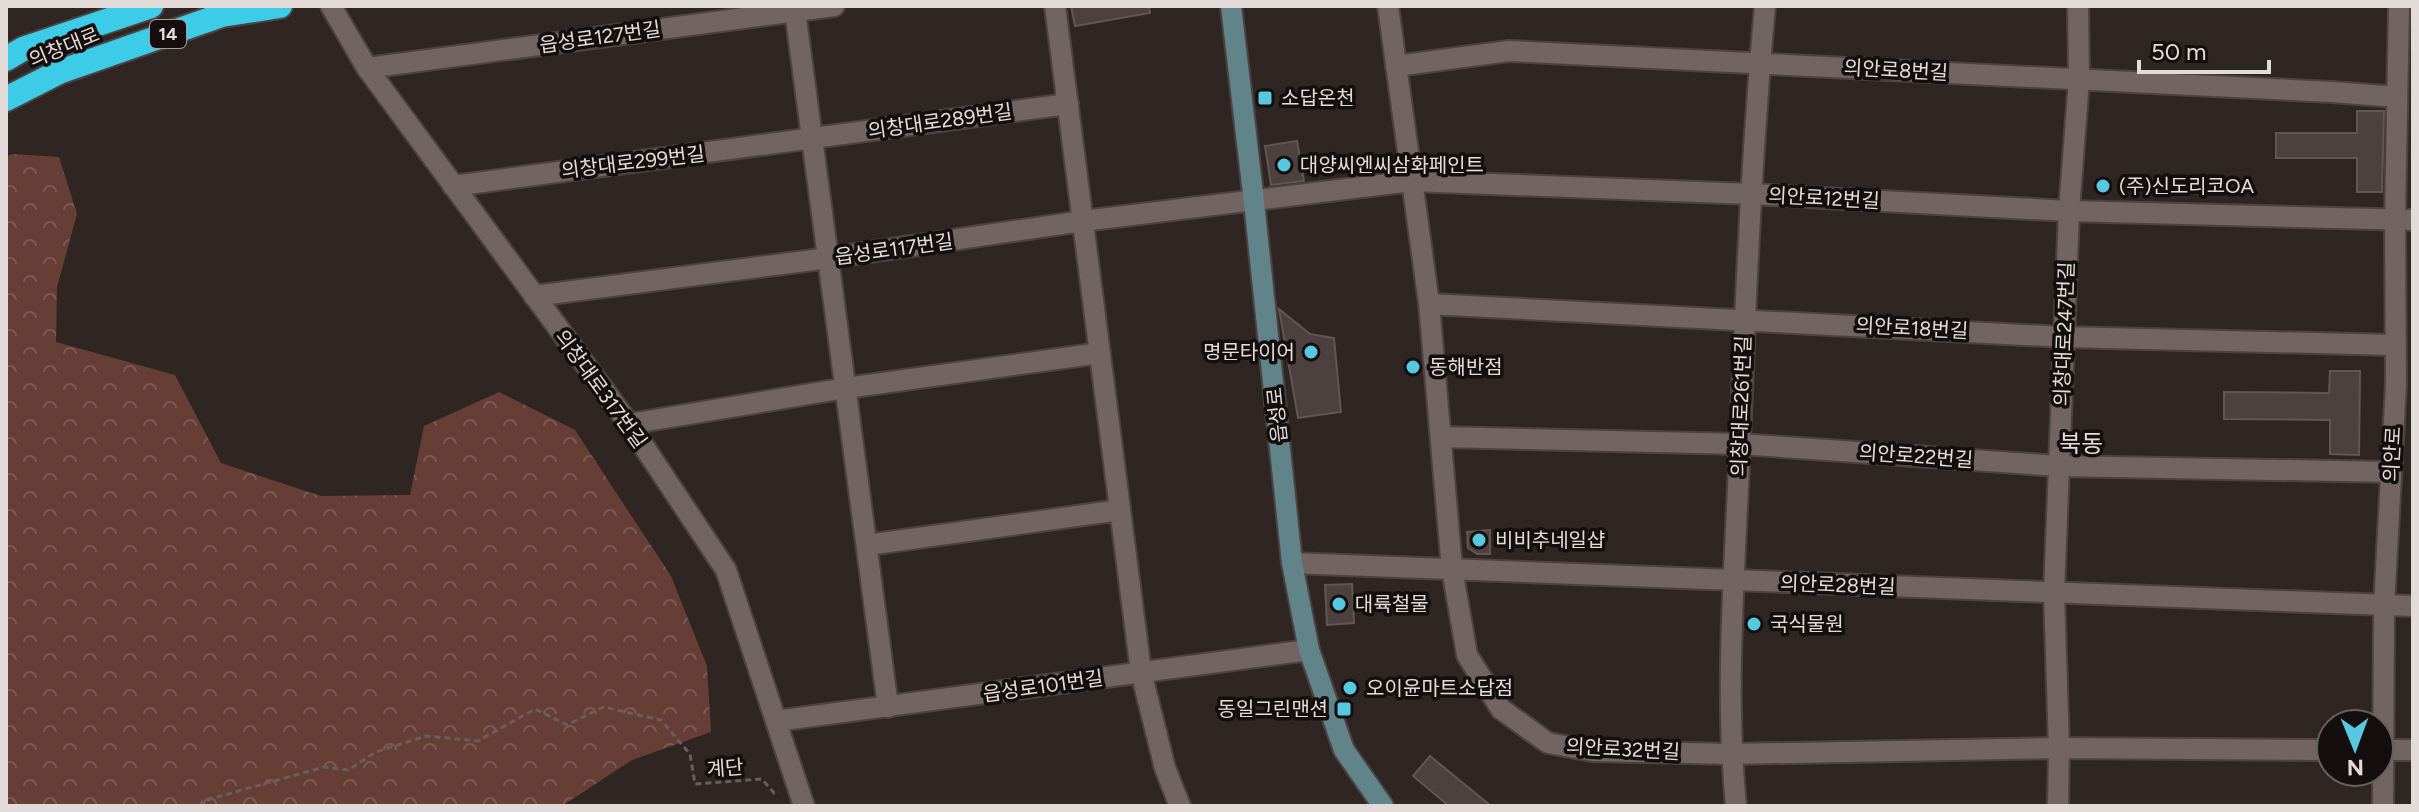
<svg xmlns="http://www.w3.org/2000/svg" width="2419" height="812" font-family="Figtree,'Noto Sans KR',sans-serif">
<style>
.forest{fill:url(#forest-crowns)}
.building{fill:#4d413f;stroke:#625653;stroke-width:2}
.lines{fill:none;stroke-linecap:round;stroke-linejoin:round}
.street-casing{stroke:#4c4341;stroke-width:24}
.secondary-casing{stroke:#4c4341;stroke-width:24}
.highway-casing{stroke:#4c4341;stroke-width:28}
.path{stroke:#685f5d;stroke-width:3;stroke-dasharray:6 4;stroke-linecap:butt}
.street{stroke:#716462;stroke-width:20}
.secondary{stroke:#61838a;stroke-width:20}
.highway{stroke:#3ccce7;stroke-width:24}
.poi-dot{fill:#56c9e1;stroke:#140f0e;stroke-width:3}
.labels{text-anchor:middle;stroke-width:7;stroke-linejoin:round;paint-order:stroke}
.shield{fill:#140f0e;stroke:#a49e9c;stroke-width:2}
.shield-label{font-size:18px;font-weight:bold;fill:#e2dbd9}
.street-label{font-size:20px;fill:#e2dbd9;stroke:#140f0e}
.poi-label{font-size:20px;fill:#e2dbd9;stroke:#140f0e;text-anchor:start}
.quarter-label{font-size:24px;fill:#e2dbd9;stroke:#140f0e}
</style>
<defs>
<pattern id="forest-crowns" width="20" height="18" patternUnits="userSpaceOnUse" patternTransform="scale(2)"><rect width="20" height="18" fill="#673e36"/><path d="M2 6a3 3 0 1 1 6 0M12 15a3 3 0 1 1 6 0" fill="none" stroke="#7c5952"/></pattern>
</defs>
<rect width="100%" height="100%" fill="#2f2522"/>
<polygon class="forest" points="12,154 59,157 77,214 57,287 56,342 175,375 221,463 321,496 410,495 424,426 499,392 575,430 671,576 707,666 711,732 632,760 562,806 6,806 6,157"/>
<g class="building">
<polygon points="1071,6 1149,6 1150,13 1075,26"/>
<polygon points="2357,111 2384,111 2382,192 2357,192 2357,158 2276,158 2276,133 2357,133"/>
<polygon points="1297,141 1304,181 1271,185 1265,146"/>
<polygon points="1279,309 1310,334 1334,338 1341,412 1298,418"/>
<polygon points="2330,371 2360,371 2359,455 2330,454 2330,420 2224,419 2224,392 2329,393"/>
<polygon points="1490,530 1490,554 1477,554 1468,548 1467,532"/>
<polygon points="1352,584 1354,623 1327,625 1325,585"/>
<polygon points="1430,756 1491,806 1449,806 1413,776"/>
</g>
<g class="lines">
<defs>
<g id="street">
<polyline points="331,6 367,68 629,424 726,570 804,806"/>
<polyline points="1055,6 1141,672 1165,768 1180,806"/>
<polyline points="1388,6 1429,304 1452,569 1467,655 1501,709 1548,743 1592,751 1731,754 2059,748 2331,750"/>
<polyline points="795,11 888,707"/>
<polyline points="1396,66 1509,51 2332,92 2397,97"/>
<polyline points="367,68 834,6"/>
<polyline points="453,186 1068,104"/>
<polyline points="534,296 829,258 1083,221 1412,181 1751,194 2069,211 2413,220"/>
<polyline points="1429,304 2064,337 2395,345"/>
<polyline points="629,424 846,388 1100,353"/>
<polyline points="1441,437 1740,444 2059,466 2391,472"/>
<polyline points="867,545 1120,510"/>
<polyline points="1292,563 2413,606"/>
<polyline points="776,721 1309,650"/>
<polyline points="2379,750 2413,750"/>
<path d="M1736 806C1725 694 1734 579 1739 466 1745 313 1751 159 1765 6"/>
<polyline points="2058,806 2059,748 2054,593 2069,211 2079,79 2078,6"/>
<polyline points="2383,806 2384,606 2396,384 2395,219 2399,6"/>
</g>
<polyline id="secondary" points="1231,6 1254,202 1292,563 1309,650 1344,750 1383,806"/>
<g id="highway">
<polyline points="6,59 23,49 151,6"/>
<polyline points="6,99 59,72 222,15 280,6"/>
</g>
</defs>
<use href="#street" class="street-casing"/>
<use href="#secondary" class="secondary-casing"/>
<use href="#highway" class="highway-casing"/>
<polyline class="path" points="200,806 203,801 324,767 348,770 376,752 426,736 478,741 535,709 567,725 603,707 661,720 690,754 695,784 762,779 774,793 779,792"/>
<use href="#street" class="street"/>
<use href="#secondary" class="secondary"/>
<use href="#highway" class="highway"/>
</g>
<g class="poi-dot">
<rect x="1257" y="90" width="16" height="16" rx="4"/>
<circle cx="1284" cy="165" r="8"/>
<circle cx="2103" cy="186" r="8"/>
<circle cx="1311" cy="352" r="8"/>
<circle cx="1413" cy="367" r="8"/>
<circle cx="1479" cy="540" r="8"/>
<circle cx="1339" cy="604" r="8"/>
<circle cx="1754" cy="624" r="8"/>
<circle cx="1350" cy="688" r="8"/>
<rect x="1336" y="701" width="16" height="16" rx="4"/>
</g>
<g class="labels">
<rect class="shield" x="150" y="20" width="36" height="28" rx="6"/>
<g class="shield-label">
<text x="168" y="40">14</text>
</g>
<g class="street-label">
<text transform="translate(600 37) rotate(-8)" y="7">읍성로127번길</text>
<text transform="translate(64 47) rotate(-22)" y="7">의창대로</text>
<text transform="translate(1896 70) rotate(3)" y="7">의안로8번길</text>
<text transform="translate(940 121) rotate(-8)" y="7">의창대로289번길</text>
<text transform="translate(633 162) rotate(-7)" y="7">의창대로299번길</text>
<text transform="translate(1824 198) rotate(3)" y="7">의안로12번길</text>
<text transform="translate(894 249) rotate(-8)" y="7">읍성로117번길</text>
<text transform="translate(1912 328) rotate(3)" y="7">의안로18번길</text>
<text transform="translate(2064 334) rotate(-88)" y="7">의창대로247번길</text>
<text transform="translate(601 389) rotate(54)" y="7">의창대로317번길</text>
<text transform="translate(1741 406) rotate(-88)" y="7">의창대로261번길</text>
<text transform="translate(1277 415) rotate(-96)" y="7">읍성로</text>
<text transform="translate(2392 454) rotate(-87)" y="7">의안로</text>
<text transform="translate(1916 456) rotate(4)" y="7">의안로22번길</text>
<text transform="translate(1838 585) rotate(2)" y="7">의안로28번길</text>
<text transform="translate(1043 686) rotate(-8)" y="7">읍성로101번길</text>
<text transform="translate(1623 749) rotate(3)" y="7">의안로32번길</text>
<text transform="translate(725 768) rotate(-4)" y="7">계단</text>
</g>
<g class="poi-label">
<text x="1281" y="105">소답온천</text>
<text x="1300" y="172">대양씨엔씨삼화페인트</text>
<text x="2119" y="193">(주)신도리코OA</text>
<text x="1295" y="359" text-anchor="end">명문타이어</text>
<text x="1429" y="374">동해반점</text>
<text x="1495" y="547">비비추네일샵</text>
<text x="1355" y="611">대륙철물</text>
<text x="1770" y="631">국식물원</text>
<text x="1366" y="695">오이윤마트소답점</text>
<text x="1328" y="716" text-anchor="end">동일그린맨션</text>
</g>
<g class="quarter-label">
<text x="2081" y="452">북동</text>
</g>
</g>
<rect width="2419" height="812" fill="none" stroke="#e2dbd9" stroke-width="16"/>
<g transform="translate(2355 748) rotate(179)"><circle r="38" fill="#140f0e" stroke="#66615f" stroke-width="2"/>
<path d="M0-6L14 30L0 20L-14 30Z" fill="#56c9e1"/>
<text y="-12" font-size="22" font-weight="bold" text-anchor="middle" fill="#e2dbd9">N</text>
</g>
<path d="M2139 60v12h130v-12" fill="none" stroke="#e2dbd9" stroke-width="4"/>
<text x="2151" y="60" font-size="24" fill="#e2dbd9" stroke="#140f0e" stroke-width="6" paint-order="stroke">50 m</text>
</svg>
